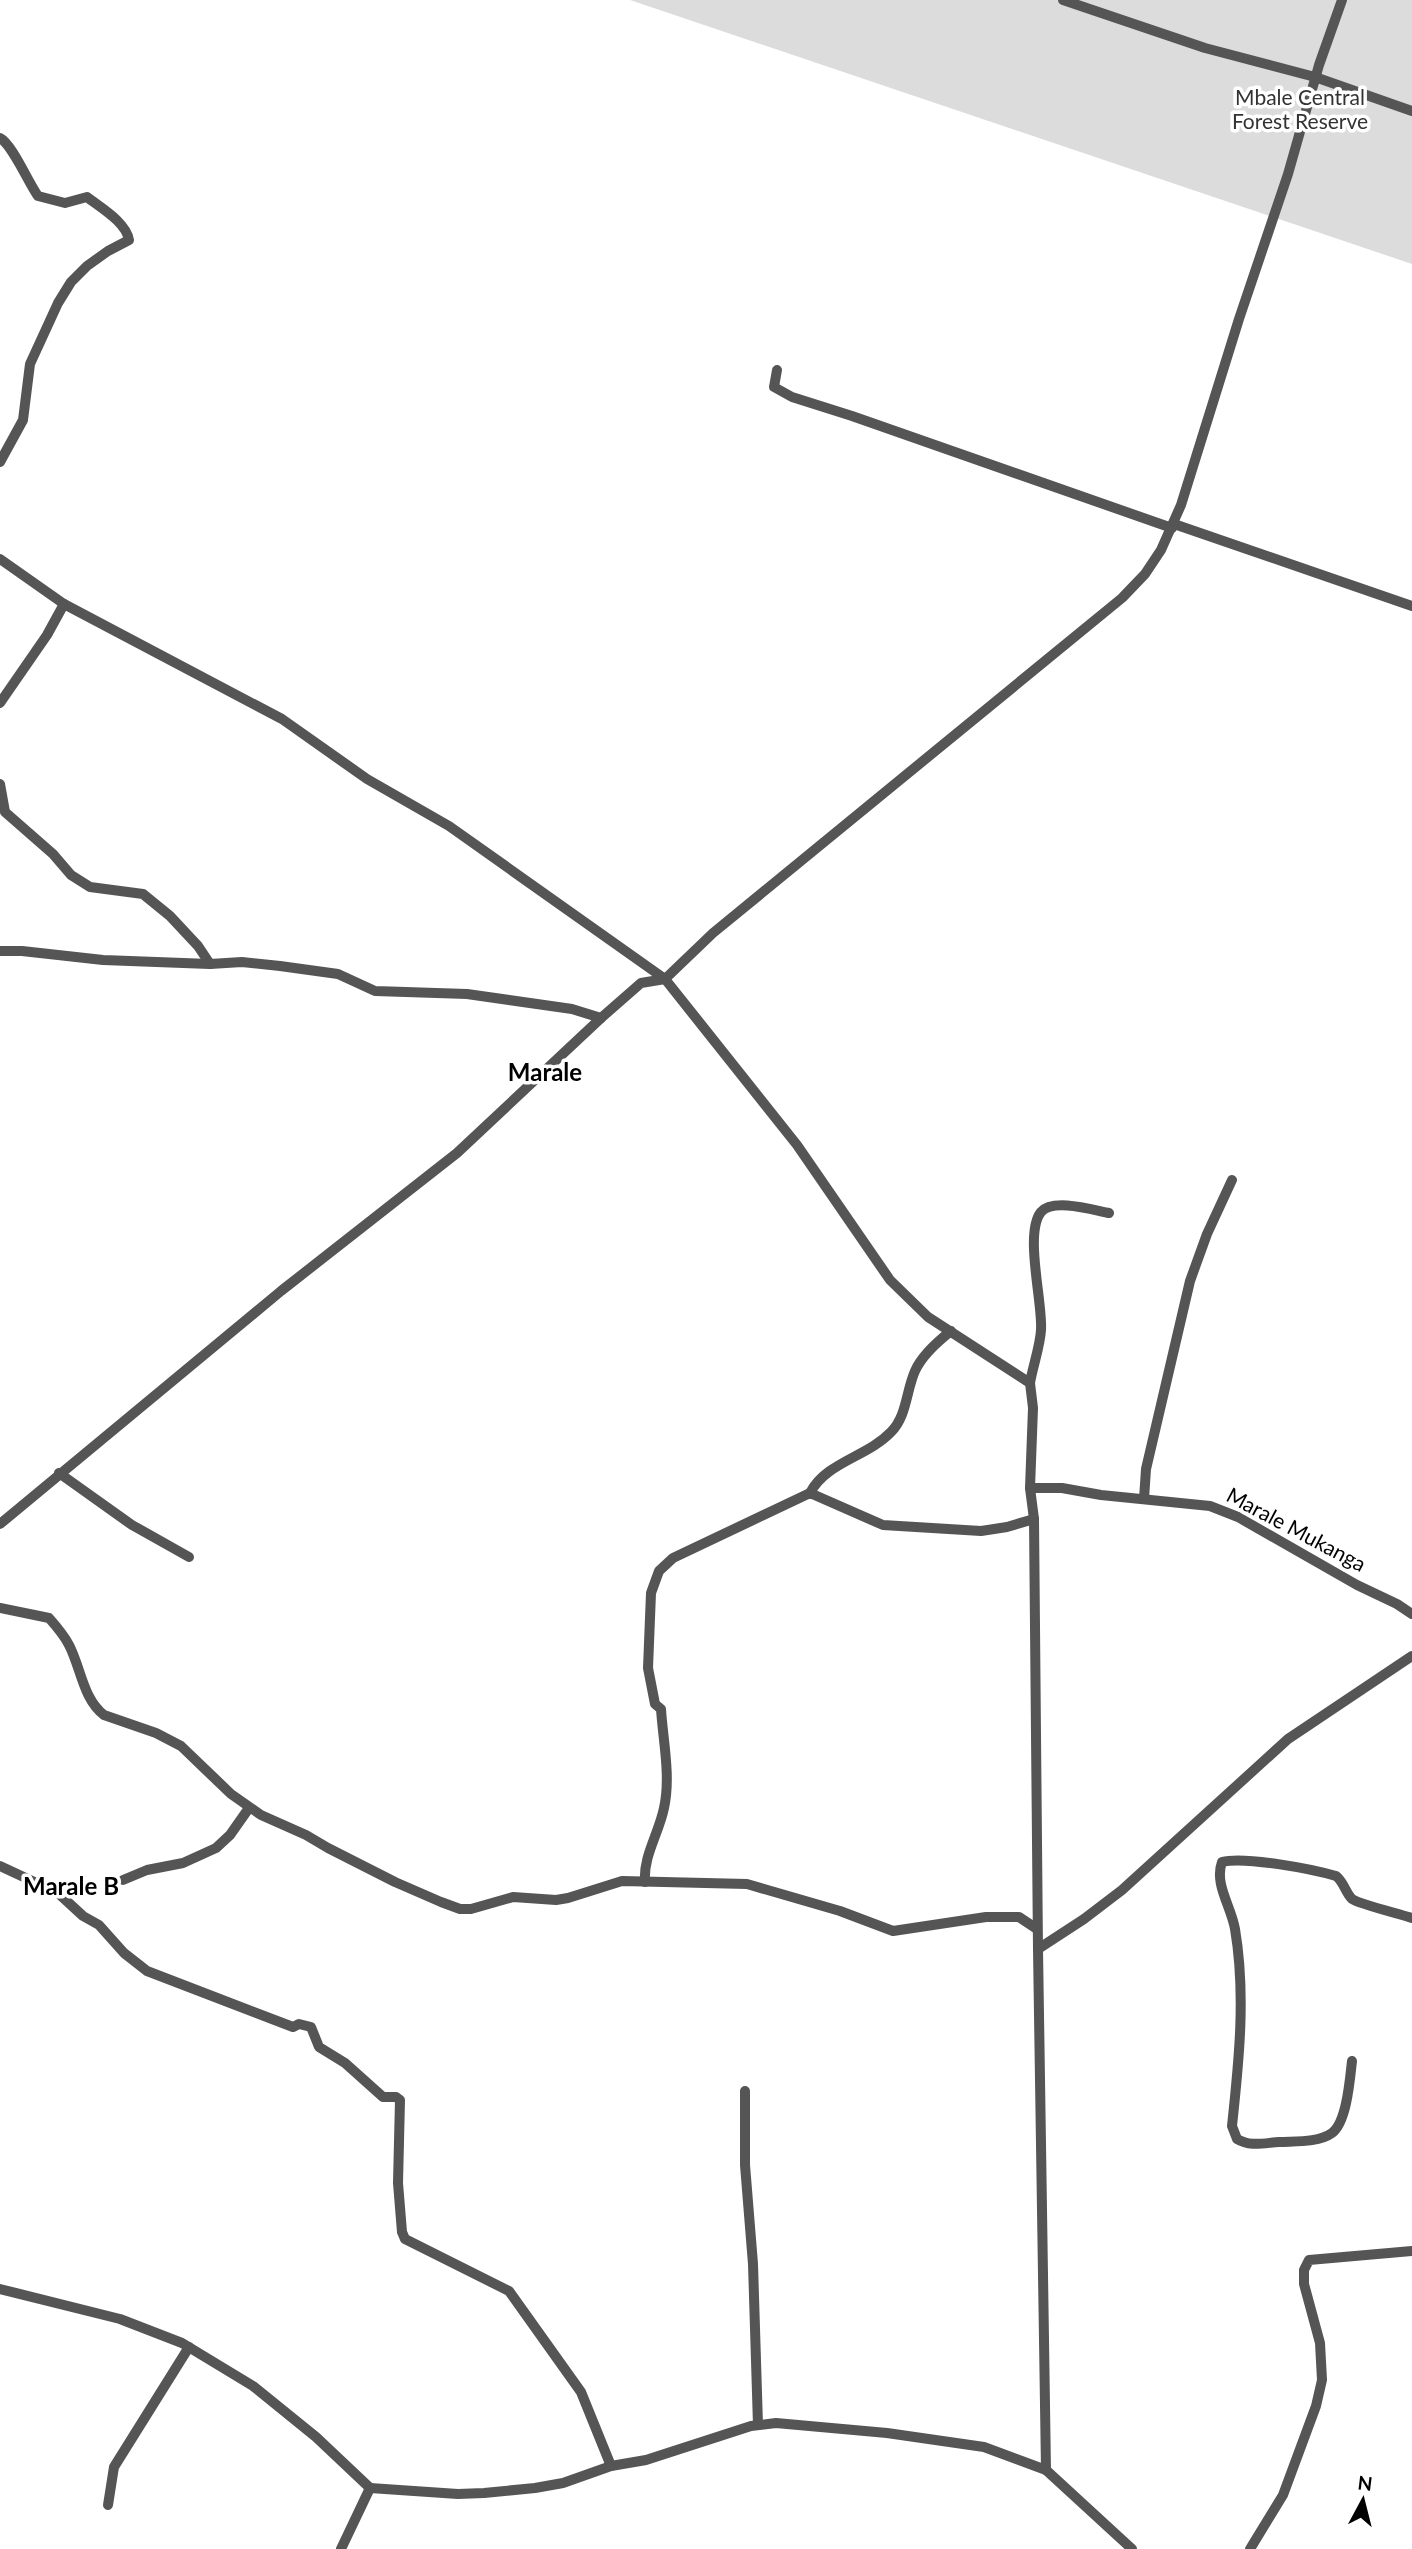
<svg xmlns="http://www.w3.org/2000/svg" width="1412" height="2549" font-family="Lato,sans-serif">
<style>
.green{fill:#dcdcdc}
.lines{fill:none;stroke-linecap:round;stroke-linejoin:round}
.minor{stroke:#555;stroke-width:10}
.labels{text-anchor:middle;stroke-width:7;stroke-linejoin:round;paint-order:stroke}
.park-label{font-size:21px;fill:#333;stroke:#fff}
.street-label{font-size:21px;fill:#000;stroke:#fff}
.quarter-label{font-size:24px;font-weight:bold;fill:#000;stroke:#fff}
</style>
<rect width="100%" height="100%" fill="#fff"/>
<polygon class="green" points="630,0 1412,0 1412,264"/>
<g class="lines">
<g class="minor">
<polyline points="1063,0 1205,48 1315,77 1412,111"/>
<path d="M0 138C12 144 28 182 38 196L65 203 87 197C101 208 126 222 129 240L108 251 87 266 71 282 58 303 30 364 23 420 0 462"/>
<polyline points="777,370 774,387 792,397 852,416 1172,528"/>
<polyline points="1174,524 1412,606"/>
<polyline points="0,559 64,604 282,719 367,779 449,826 665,979 797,1145 890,1280 928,1317 1030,1383 1033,1408 1030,1488 1034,1519 1038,1949 1046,2470 1132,2549"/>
<polyline points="0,703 47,635 64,604"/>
<polyline points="0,784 5,812 53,854 71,875 90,887 143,894 170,916 198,946 210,964 242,962 280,966 338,974 375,991 467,994 572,1009 601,1018"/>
<polyline points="0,951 22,951 103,960 210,964"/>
<path d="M1030 1383C1033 1365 1040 1347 1041 1330 1043 1303 1024 1233 1041 1212 1053 1198 1093 1210 1109 1213"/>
<polyline points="59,1473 132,1525 189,1557"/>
<polyline points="1030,1488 1062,1488 1101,1495 1210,1506 1238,1517 1357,1585 1397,1604 1412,1614"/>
<path d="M810 1493C826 1462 867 1457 891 1432 907 1416 906 1391 915 1371 922 1355 937 1342 951 1331"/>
<polyline points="1144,1499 1146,1469 1190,1281 1207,1234 1232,1180"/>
<polyline points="0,1524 281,1291 457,1153 601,1018 641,983 665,979 713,933 1122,598 1145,574 1161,550 1181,505 1239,319 1288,174 1319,65 1342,0"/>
<path d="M0 1608 49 1618C57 1627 64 1635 69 1645 81 1668 83 1699 104 1715L156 1733 181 1746 231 1794 261 1815 306 1835 328 1848 395 1882 441 1902 460 1909H471L513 1897 556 1900 568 1898 622 1881 747 1884 840 1911 893 1931 986 1917H1019L1037 1929"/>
<polyline points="0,1866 58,1893 83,1916 99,1925 124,1953 147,1971 293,2027 299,2024 311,2027 319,2047 345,2063 383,2097 396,2097 400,2100 398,2183 402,2232 405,2239 509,2291 581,2392 611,2466"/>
<polyline points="123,1880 147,1870 183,1863 216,1848 230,1835 249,1808"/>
<path d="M645 1882C643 1856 659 1833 664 1808 671 1776 663 1741 661 1709L655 1704 648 1668 651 1593 659 1571 673 1558 810 1493 883 1525 981 1531 1007 1527 1034 1519"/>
<polyline points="1038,1949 1084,1919 1122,1890 1288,1739 1412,1656"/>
<path d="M1352 2061C1350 2078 1347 2122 1332 2133 1318 2143 1295 2141 1279 2142 1264 2143 1250 2147 1237 2139L1232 2126C1239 2061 1246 1994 1235 1929 1231 1906 1214 1884 1222 1862 1244 1856 1312 1869 1336 1876 1344 1882 1345 1892 1352 1899 1359 1904 1400 1914 1412 1918"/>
<polyline points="745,2091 745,2165 753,2264 758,2425"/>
<polyline points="0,2289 120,2319 182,2343 253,2386 316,2437 370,2488"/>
<polyline points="108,2505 114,2467 189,2347"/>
<polyline points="341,2549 370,2488 458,2494 484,2493 535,2488 563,2483 611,2466 646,2460 751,2426 776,2423 887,2433 984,2447 1046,2470"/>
<polyline points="1250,2549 1283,2495 1316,2406 1322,2380 1320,2343 1304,2284 1304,2270 1309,2260 1412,2251"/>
</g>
</g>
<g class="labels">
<g class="park-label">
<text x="1300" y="105">Mbale Central<tspan x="1300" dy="24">Forest Reserve</tspan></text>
</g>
<g class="street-label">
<text transform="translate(1296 1530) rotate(28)" y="7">Marale Mukanga</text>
</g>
<g class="quarter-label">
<text x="545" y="1081">Marale</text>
<text x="71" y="1895">Marale B</text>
</g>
</g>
<g transform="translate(1363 2500) rotate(7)" stroke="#ffffff" stroke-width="5" paint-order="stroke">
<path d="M0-5L12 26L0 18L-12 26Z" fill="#000000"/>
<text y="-10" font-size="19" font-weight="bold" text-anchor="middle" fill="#000000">N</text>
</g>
</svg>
